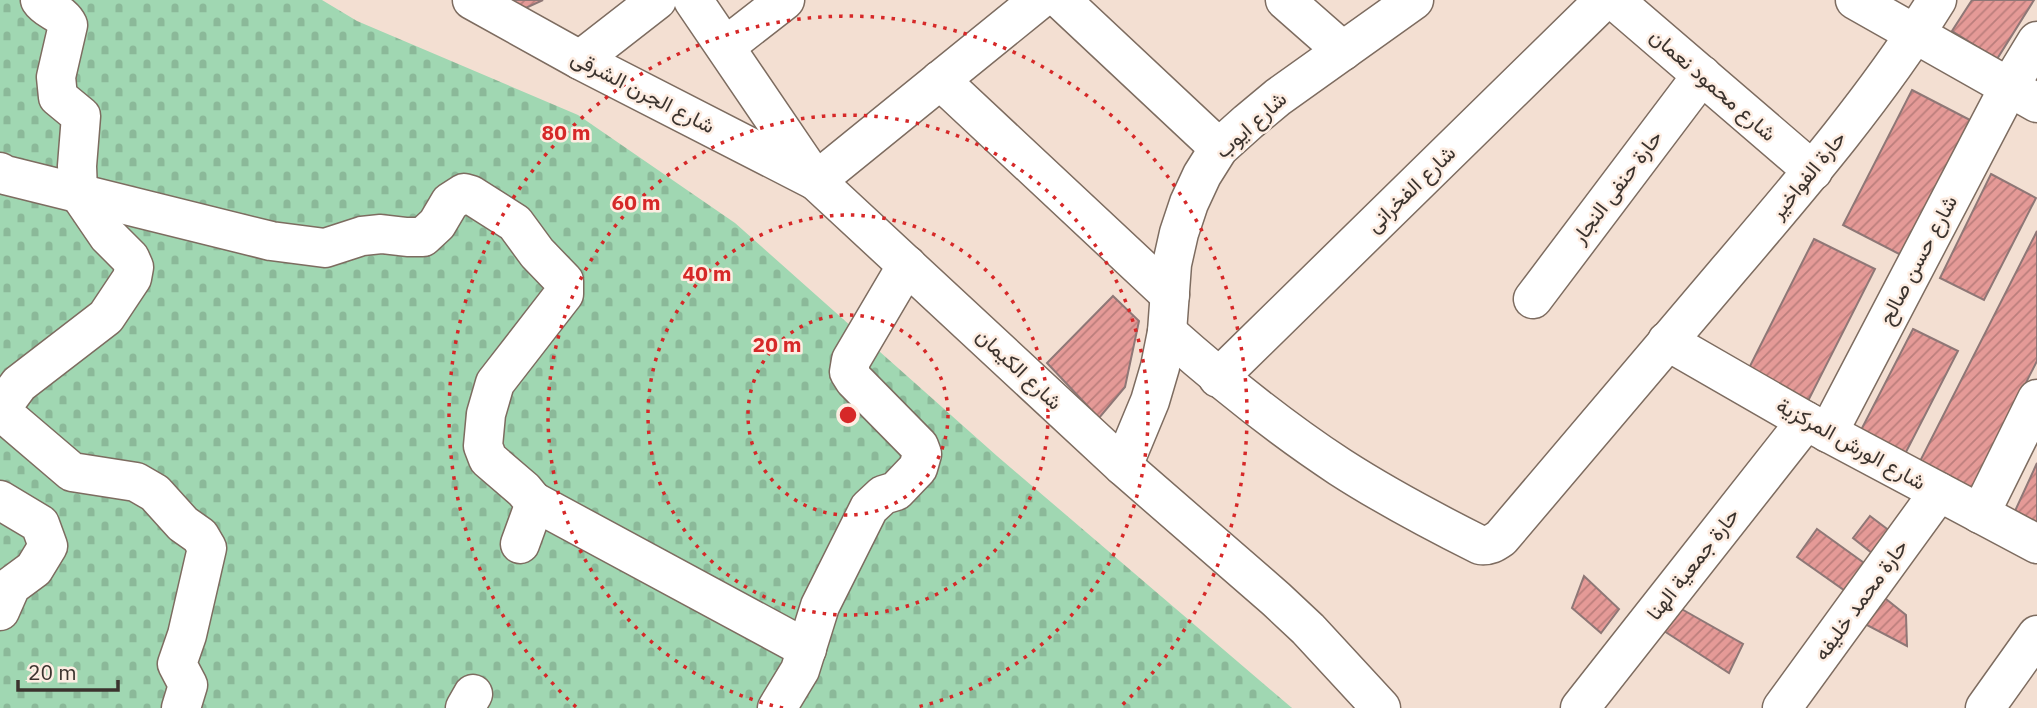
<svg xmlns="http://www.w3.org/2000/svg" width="2037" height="708" font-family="'IBM Plex Sans',Vazirmatn,sans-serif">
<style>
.cemetery{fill:url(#cemetery-stones)}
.building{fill:url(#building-hatch);stroke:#8e7776;stroke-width:2}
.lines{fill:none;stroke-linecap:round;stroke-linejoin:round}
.minor-casing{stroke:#7d6c60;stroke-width:41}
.minor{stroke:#fff;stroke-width:38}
.ring{fill:none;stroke:#d62828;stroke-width:3.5;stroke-dasharray:3.5 7}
.labels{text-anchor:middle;stroke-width:5;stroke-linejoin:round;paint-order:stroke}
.street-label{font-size:21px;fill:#3b332e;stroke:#fdede2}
.centre{fill:#d62828;stroke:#fdede2;stroke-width:3.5}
.ring-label{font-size:21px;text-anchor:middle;font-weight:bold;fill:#d62828;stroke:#fdede2;stroke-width:5;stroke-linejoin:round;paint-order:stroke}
</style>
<defs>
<pattern id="cemetery-stones" width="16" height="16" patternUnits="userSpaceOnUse" patternTransform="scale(1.75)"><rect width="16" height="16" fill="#a0d7b2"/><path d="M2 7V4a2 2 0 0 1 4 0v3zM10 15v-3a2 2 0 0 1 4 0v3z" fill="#8bb999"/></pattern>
<pattern id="building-hatch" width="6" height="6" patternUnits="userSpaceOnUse" patternTransform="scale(1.75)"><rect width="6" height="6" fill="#e59a97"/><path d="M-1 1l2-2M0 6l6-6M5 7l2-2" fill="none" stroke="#bb7e7c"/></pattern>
</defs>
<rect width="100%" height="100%" fill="#f3dfd2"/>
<polygon class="cemetery" points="0,0 322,0 357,21 578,115 735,223 997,456 1292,708 0,708"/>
<g class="building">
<polygon points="510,0 543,0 517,12"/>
<polygon points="1972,0 2034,0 1997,59 1952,31"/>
<polygon points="1912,90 1972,121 1903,256 1843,225"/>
<polygon points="1991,174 2036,198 1984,300 1940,278"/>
<polygon points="2037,231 2037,361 1967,499 1914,473"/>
<polygon points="1814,239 1875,269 1806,405 1746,374"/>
<polygon points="1113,296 1139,321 1125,387 1099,418 1047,363"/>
<polygon points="1913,329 1958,351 1905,454 1860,432"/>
<polygon points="2037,463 2037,523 2015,511"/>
<polygon points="1870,516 1899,538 1882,561 1853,538"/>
<polygon points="1817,529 1871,568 1851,595 1797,557"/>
<polygon points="1584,576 1619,609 1601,633 1572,608"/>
<polygon points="1881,595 1906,615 1907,646 1861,622"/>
<polygon points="1678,607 1743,644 1729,673 1664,631"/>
</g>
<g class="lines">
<defs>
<g id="minor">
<path d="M40 0C47 11 62 12 68 25L56 77 58 97 81 116 77 166 78 192 108 236 130 258 134 267 132 278 106 317 19 384 5 403V413L11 420 72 472 136 482 155 493 183 524 200 536 207 548 187 635 177 664 188 685 181 708"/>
<polyline points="472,0 580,60 816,181 1039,0"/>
<polyline points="693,0 816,181 1123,466 1276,599 1308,629 1381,708"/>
<polyline points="1061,0 1219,148"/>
<polyline points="1285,0 1343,51"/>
<polyline points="1614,0 1813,171"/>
<polyline points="1855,0 2037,103"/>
<polyline points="726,46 785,0"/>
<polyline points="580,60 657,0"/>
<polyline points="940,80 1170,295"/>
<polyline points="0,172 5,175 271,241 325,248 362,236 381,234 407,237 423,237 437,224 450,202 464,193 471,195 515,223 537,253 564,281 564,294 495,383 486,414 483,446 488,459 524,490 533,501 532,511 520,544"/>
<polyline points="1533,299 1702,75"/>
<path d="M1167 332C1222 381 1279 427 1340 467 1385 496 1432 521 1480 545 1489 546 1494 543 1501 538 1575 450 1650 362 1725 274 1800 186 1876 98 1937 0"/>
<polyline points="1667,341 1806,421 2037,544"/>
<polyline points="1218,378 1604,0"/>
<polyline points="1828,433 2009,87 2037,41"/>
<polyline points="1123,466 1150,401 1160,367 1167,332 1172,264 1179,233 1189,203 1202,175 1219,148 1248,122 1278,97 1414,0"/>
<polyline points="0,500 40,524 48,546 34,569 11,586 0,611"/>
<polyline points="533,501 807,649"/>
<polyline points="1980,514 2037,399"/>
<polyline points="465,708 473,694"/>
<polyline points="777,708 800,670 820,606 869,508 883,495 896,491 918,468 922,454 919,446 854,380 849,372 851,360 907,265"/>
<polyline points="1580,708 1806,421"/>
<polyline points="1782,708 1939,492"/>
<polyline points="1985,708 2037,635"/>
</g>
</defs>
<use href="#minor" class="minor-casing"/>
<use href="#minor" class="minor"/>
</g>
<g class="ring">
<circle cx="848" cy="415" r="100"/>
<circle cx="848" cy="415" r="200"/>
<path d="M783 708A300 300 0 1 1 913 708"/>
<path d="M576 707A399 399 0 1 1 1120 707"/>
</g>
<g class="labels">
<g class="street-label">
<text transform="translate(1713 85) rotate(41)" y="7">شارع محمود نعمان</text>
<text transform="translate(643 92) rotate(27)" y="7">شارع الجرن الشرقى</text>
<text transform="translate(1251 125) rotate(-42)" y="7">شارع ايوب</text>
<text transform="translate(1808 175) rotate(-51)" y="7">حارة الفواخير</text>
<text transform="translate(1617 187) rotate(-53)" y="7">حارة حنفى النجار</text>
<text transform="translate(1411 189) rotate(-44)" y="7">شارع الفخرانى</text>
<text transform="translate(1918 260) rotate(-62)" y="7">شارع حسن صالح</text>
<text transform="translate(1019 369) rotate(43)" y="7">شارع الكيمان</text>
<text transform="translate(1851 444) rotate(29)" y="7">شارع الورش المركزية</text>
<text transform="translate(1693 564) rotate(-52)" y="7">حارة جمعية الهنا</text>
<text transform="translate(1861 600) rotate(-54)" y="7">حارة محمد خليفه</text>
</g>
</g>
<circle cx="848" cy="415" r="10" class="centre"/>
<g class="ring-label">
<text x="566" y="140">80 m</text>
<text x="636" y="210">60 m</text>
<text x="707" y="281">40 m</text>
<text x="777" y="352">20 m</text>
</g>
<path d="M18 680v10h100v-10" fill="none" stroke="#3b332e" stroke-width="3.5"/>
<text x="28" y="680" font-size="21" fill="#3b332e" stroke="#fdede2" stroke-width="5" paint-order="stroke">20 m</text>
</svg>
